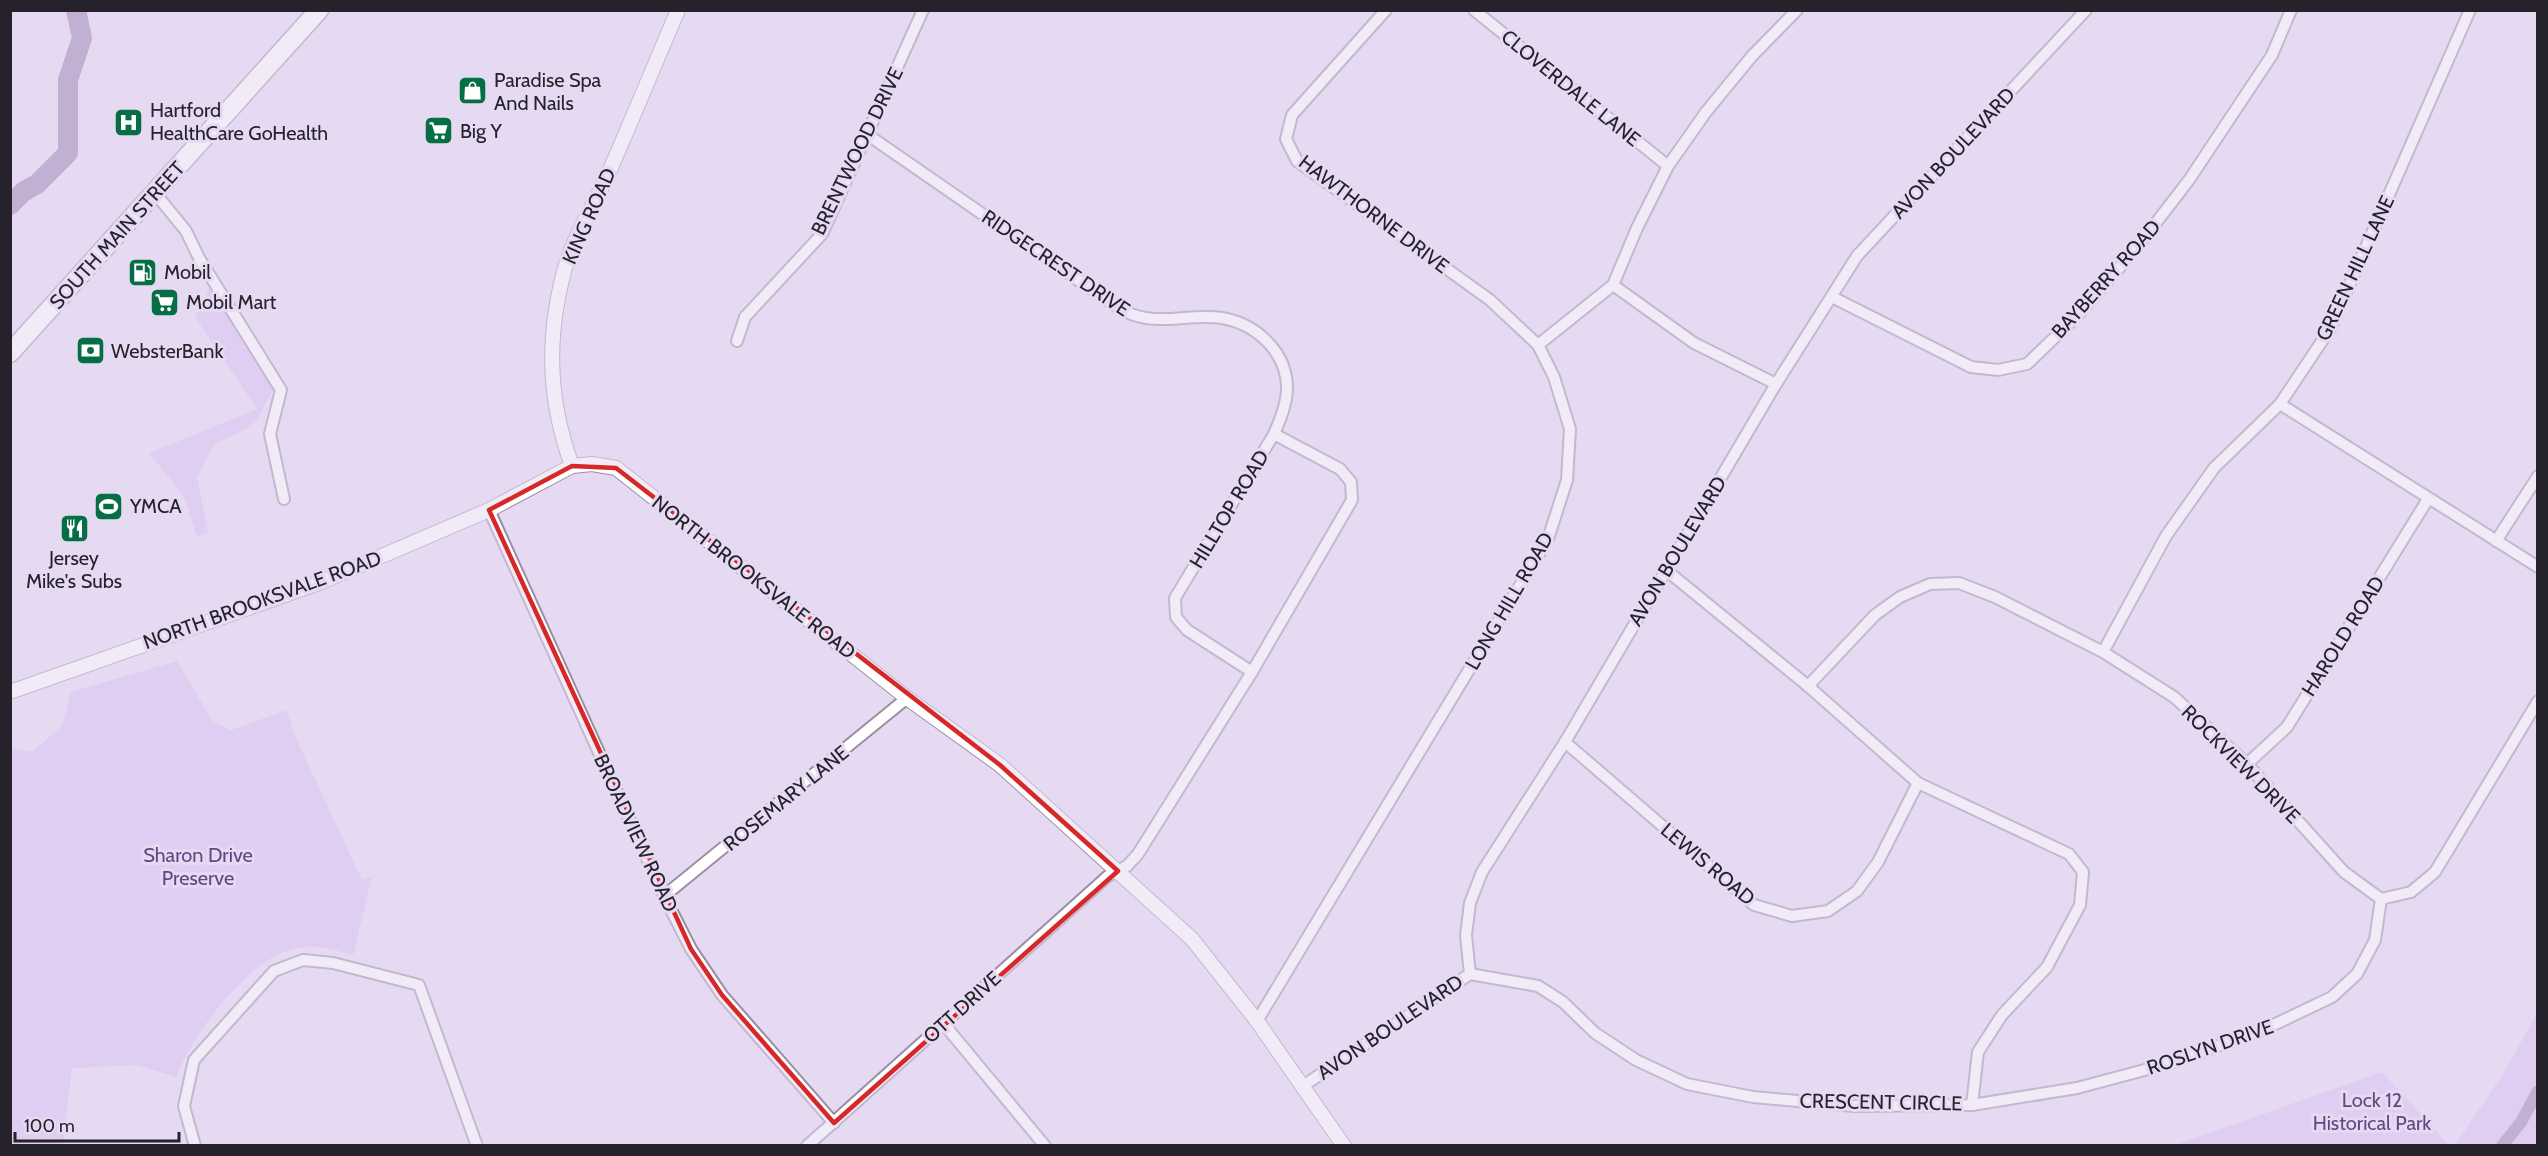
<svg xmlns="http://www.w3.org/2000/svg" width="2548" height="1156" font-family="Cabin,sans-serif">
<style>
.green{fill:#d8beef}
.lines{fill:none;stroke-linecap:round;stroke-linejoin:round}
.canal{stroke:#967dab;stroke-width:12}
.river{stroke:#967dab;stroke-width:20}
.street-casing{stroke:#9a8ea5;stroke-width:14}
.secondary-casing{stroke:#9a8ea5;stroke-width:16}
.highway-casing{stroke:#9a8ea5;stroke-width:21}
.street{stroke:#fff;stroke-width:10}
.secondary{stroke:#fff;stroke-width:14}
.highway{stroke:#fff;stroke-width:18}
.marked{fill:none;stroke:#d62828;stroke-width:4.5;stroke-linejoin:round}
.labels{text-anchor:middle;stroke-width:6;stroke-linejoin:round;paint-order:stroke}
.poi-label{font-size:20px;fill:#26222b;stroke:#e6daf2;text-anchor:start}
.street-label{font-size:20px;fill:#26222b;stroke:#e6daf2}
.park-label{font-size:20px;fill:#674581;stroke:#e6daf2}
</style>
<rect width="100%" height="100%" fill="#e6daf2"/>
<g class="green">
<polygon points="211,286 274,388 257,420 245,430 214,444 197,477 208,533 197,537 184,496 149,453 257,409 195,317"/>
<path d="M177 661 213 722 231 730 287 710 294 734 362 880 372 877 353 955C331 949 313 943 290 950 249 960 189 1037 177 1077L136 1065 72 1068 63 1145H11V748L32 752 62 726 71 692Z"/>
<polygon points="2537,1013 2537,1145 2455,1145 2505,1071"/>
<polygon points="2382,1072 2449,1145 2175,1145"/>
</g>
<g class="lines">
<polyline class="canal" points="2502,1146 2521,1122 2538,1091"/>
<polyline class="river" points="10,205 23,192 37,184 68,153 68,80 82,38 76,10"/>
<defs>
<g id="street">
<polyline points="1474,10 1668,166"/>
<path d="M868 135 1114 305C1120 308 1127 313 1134 315 1162 325 1194 313 1222 318 1257 324 1288 353 1287 390 1286 406 1280 420 1274 434L1175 598 1176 617 1187 630 1252 672"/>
<polyline points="155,193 186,231 199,258 281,390 270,434 284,499"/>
<polyline points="1613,285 1694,343 1776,384"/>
<polyline points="1832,297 1971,367 1998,370 2027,364 2078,315 2135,250 2189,180 2272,55 2291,10"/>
<polyline points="737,341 745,317 822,234 923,10"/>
<polyline points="1538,345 1613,285 1637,228 1668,166 1706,112 1752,56 1797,10"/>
<polyline points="2280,404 2538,567"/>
<polyline points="489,510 664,896 691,949 722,995 834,1123"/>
<polyline points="2496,541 2538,476"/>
<polyline points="1666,570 1808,686 1918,783 2069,854 2083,872 2080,905 2047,967 2002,1015 1978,1052 1972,1105"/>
<polyline points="2103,652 2166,536 2214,468 2280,404 2330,329 2470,10"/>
<polyline points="1808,686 1875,615 1900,597 1930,584 1959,583 1995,597 2103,652 2174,697 2247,764 2344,872 2381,899 2411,892 2435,872 2538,701"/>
<polyline points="1565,742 1754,905 1792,916 1828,911 1857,891 1878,862 1918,783"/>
<polyline points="2247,764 2287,727 2428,499"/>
<polyline points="664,896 907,698"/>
<polyline points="1470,974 1538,986 1563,1002 1595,1033 1636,1060 1687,1084 1753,1097 1854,1106 1972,1105 2077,1088 2171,1063 2265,1029 2332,997 2357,974 2375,940 2381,899"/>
<polyline points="1257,1021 1548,539 1567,480 1570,429 1554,377 1538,345 1490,300 1297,161 1286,139 1292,115 1386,10"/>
<polyline points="943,1023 1045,1146"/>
<polyline points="1303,1086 1470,974 1466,935 1470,903 1482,872 1565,742 1776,384 1857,256 2086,10"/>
<polyline points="195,1146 184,1106 194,1060 274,971 303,960 333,963 419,985 477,1146"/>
<polyline points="807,1146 1108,876 1127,866 1138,854 1252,672 1352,500 1351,482 1340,469 1274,434"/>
</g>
<g id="secondary">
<path d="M572 466C547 397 546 332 567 261 577 230 597 200 610 170 633 117 655 64 678 10"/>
<polyline points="10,692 319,583 489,510 572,466 592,464 616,468 907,698 1000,765 1192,939 1257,1021 1344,1146"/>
</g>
<polyline id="highway" points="10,353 319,10"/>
</defs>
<use href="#street" class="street-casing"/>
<use href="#secondary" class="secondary-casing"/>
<use href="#highway" class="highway-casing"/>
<use href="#street" class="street"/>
<use href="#secondary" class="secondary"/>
<use href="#highway" class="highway"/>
</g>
<path d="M0 0H2548V1156H0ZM572 466 616 468 1000 765 1118 871 834 1123 722 995 691 949 489 510Z" fill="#e6daf2" fill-opacity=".55" fill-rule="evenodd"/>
<path class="marked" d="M572 466 616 468 1000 765 1118 871 834 1123 722 995 691 949 489 510Z"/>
<defs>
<symbol id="shop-square" viewBox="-11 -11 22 22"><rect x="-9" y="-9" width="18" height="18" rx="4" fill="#056e45" stroke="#e6daf2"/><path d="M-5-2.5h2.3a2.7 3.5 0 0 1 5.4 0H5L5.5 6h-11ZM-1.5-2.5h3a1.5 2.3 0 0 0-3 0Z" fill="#fff"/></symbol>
<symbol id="hospital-square" viewBox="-11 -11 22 22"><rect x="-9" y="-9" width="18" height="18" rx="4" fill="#056e45" stroke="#e6daf2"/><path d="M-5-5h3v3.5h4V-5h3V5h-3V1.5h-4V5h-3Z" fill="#fff"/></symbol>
<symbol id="supermarket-square" viewBox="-11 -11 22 22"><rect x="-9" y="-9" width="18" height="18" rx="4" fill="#056e45" stroke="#e6daf2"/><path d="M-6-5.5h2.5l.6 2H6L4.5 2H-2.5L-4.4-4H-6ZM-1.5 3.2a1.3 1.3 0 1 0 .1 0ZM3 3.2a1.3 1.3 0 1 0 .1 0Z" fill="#fff"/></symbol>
<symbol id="fuel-square" viewBox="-11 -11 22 22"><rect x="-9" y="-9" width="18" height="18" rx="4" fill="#056e45" stroke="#e6daf2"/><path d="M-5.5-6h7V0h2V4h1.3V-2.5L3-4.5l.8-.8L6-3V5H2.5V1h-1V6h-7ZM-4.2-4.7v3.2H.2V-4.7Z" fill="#fff"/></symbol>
<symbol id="bank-square" viewBox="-11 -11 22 22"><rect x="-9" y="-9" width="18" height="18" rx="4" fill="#056e45" stroke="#e6daf2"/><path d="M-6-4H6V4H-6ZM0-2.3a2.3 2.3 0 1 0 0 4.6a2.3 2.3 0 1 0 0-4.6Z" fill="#fff"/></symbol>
<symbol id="stadium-square" viewBox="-11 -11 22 22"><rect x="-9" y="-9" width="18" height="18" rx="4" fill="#056e45" stroke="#e6daf2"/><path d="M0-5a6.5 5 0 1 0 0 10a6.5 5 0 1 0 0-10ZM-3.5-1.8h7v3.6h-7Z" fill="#fff"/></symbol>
<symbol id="restaurant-square" viewBox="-11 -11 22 22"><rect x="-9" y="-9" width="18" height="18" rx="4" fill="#056e45" stroke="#e6daf2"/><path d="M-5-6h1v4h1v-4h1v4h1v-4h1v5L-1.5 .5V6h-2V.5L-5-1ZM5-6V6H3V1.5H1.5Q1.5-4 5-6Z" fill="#fff"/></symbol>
</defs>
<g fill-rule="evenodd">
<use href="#shop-square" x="456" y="74" width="33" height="33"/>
<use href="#hospital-square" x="112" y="106" width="33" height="33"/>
<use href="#supermarket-square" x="422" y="114" width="33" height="33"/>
<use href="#fuel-square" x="126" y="256" width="33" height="33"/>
<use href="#supermarket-square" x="148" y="286" width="33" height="33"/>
<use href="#bank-square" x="74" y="334" width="33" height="33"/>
<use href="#stadium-square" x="92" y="490" width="33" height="33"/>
<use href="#restaurant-square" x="58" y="512" width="33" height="33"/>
</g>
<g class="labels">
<g class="poi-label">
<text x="494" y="87">Paradise Spa<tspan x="494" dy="23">And Nails</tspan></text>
<text x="150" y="117">Hartford<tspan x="150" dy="23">HealthCare GoHealth</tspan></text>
<text x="460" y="138">Big Y</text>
<text x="164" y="279">Mobil</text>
<text x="186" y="309">Mobil Mart</text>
<text x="111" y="358">WebsterBank</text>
<text x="130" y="513">YMCA</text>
<text x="74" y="565" text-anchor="middle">Jersey<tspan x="74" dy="23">Mike's Subs</tspan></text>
</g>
<g class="street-label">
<text transform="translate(1571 88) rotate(39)" y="7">CLOVERDALE LANE</text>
<text transform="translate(857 151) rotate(-64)" y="7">BRENTWOOD DRIVE</text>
<text transform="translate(1953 153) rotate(-47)" y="7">AVON BOULEVARD</text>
<text transform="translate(1374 214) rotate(37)" y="7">HAWTHORNE DRIVE</text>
<text transform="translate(589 216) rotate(-66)" y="7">KING ROAD</text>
<text transform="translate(117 235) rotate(-48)" y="7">SOUTH MAIN STREET</text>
<text transform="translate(1056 263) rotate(34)" y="7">RIDGECREST DRIVE</text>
<text transform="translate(2355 268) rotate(-65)" y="7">GREEN HILL LANE</text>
<text transform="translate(2106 279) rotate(-48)" y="7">BAYBERRY ROAD</text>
<text transform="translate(1229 509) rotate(-59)" y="7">HILLTOP ROAD</text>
<text transform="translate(1677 551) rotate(-59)" y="7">AVON BOULEVARD</text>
<text transform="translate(754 577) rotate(38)" y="7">NORTH BROOKSVALE ROAD</text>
<text transform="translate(262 600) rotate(-20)" y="7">NORTH BROOKSVALE ROAD</text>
<text transform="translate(1509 601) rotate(-60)" y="7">LONG HILL ROAD</text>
<text transform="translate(2343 636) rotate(-58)" y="7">HAROLD ROAD</text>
<text transform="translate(2241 764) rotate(45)" y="7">ROCKVIEW DRIVE</text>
<text transform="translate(786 798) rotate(-39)" y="7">ROSEMARY LANE</text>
<text transform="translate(636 833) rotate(65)" y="7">BROADVIEW ROAD</text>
<text transform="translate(1708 864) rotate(40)" y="7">LEWIS ROAD</text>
<text transform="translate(962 1007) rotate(-42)" y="7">OTT DRIVE</text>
<text transform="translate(1390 1027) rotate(-34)" y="7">AVON BOULEVARD</text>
<text transform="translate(2210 1047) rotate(-19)" y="7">ROSLYN DRIVE</text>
<text transform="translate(1881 1102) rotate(1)" y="7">CRESCENT CIRCLE</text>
</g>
<g class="park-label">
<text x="198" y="862">Sharon Drive<tspan x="198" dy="23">Preserve</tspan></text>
<text x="2372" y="1107">Lock 12<tspan x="2372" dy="23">Historical Park</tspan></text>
</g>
</g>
<rect width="2548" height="1156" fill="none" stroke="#26222b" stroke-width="24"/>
<path d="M15 1132v9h164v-9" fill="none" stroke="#26222b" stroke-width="3"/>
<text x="24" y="1132" font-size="18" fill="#26222b" stroke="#e6daf2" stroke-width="4.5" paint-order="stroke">100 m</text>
</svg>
